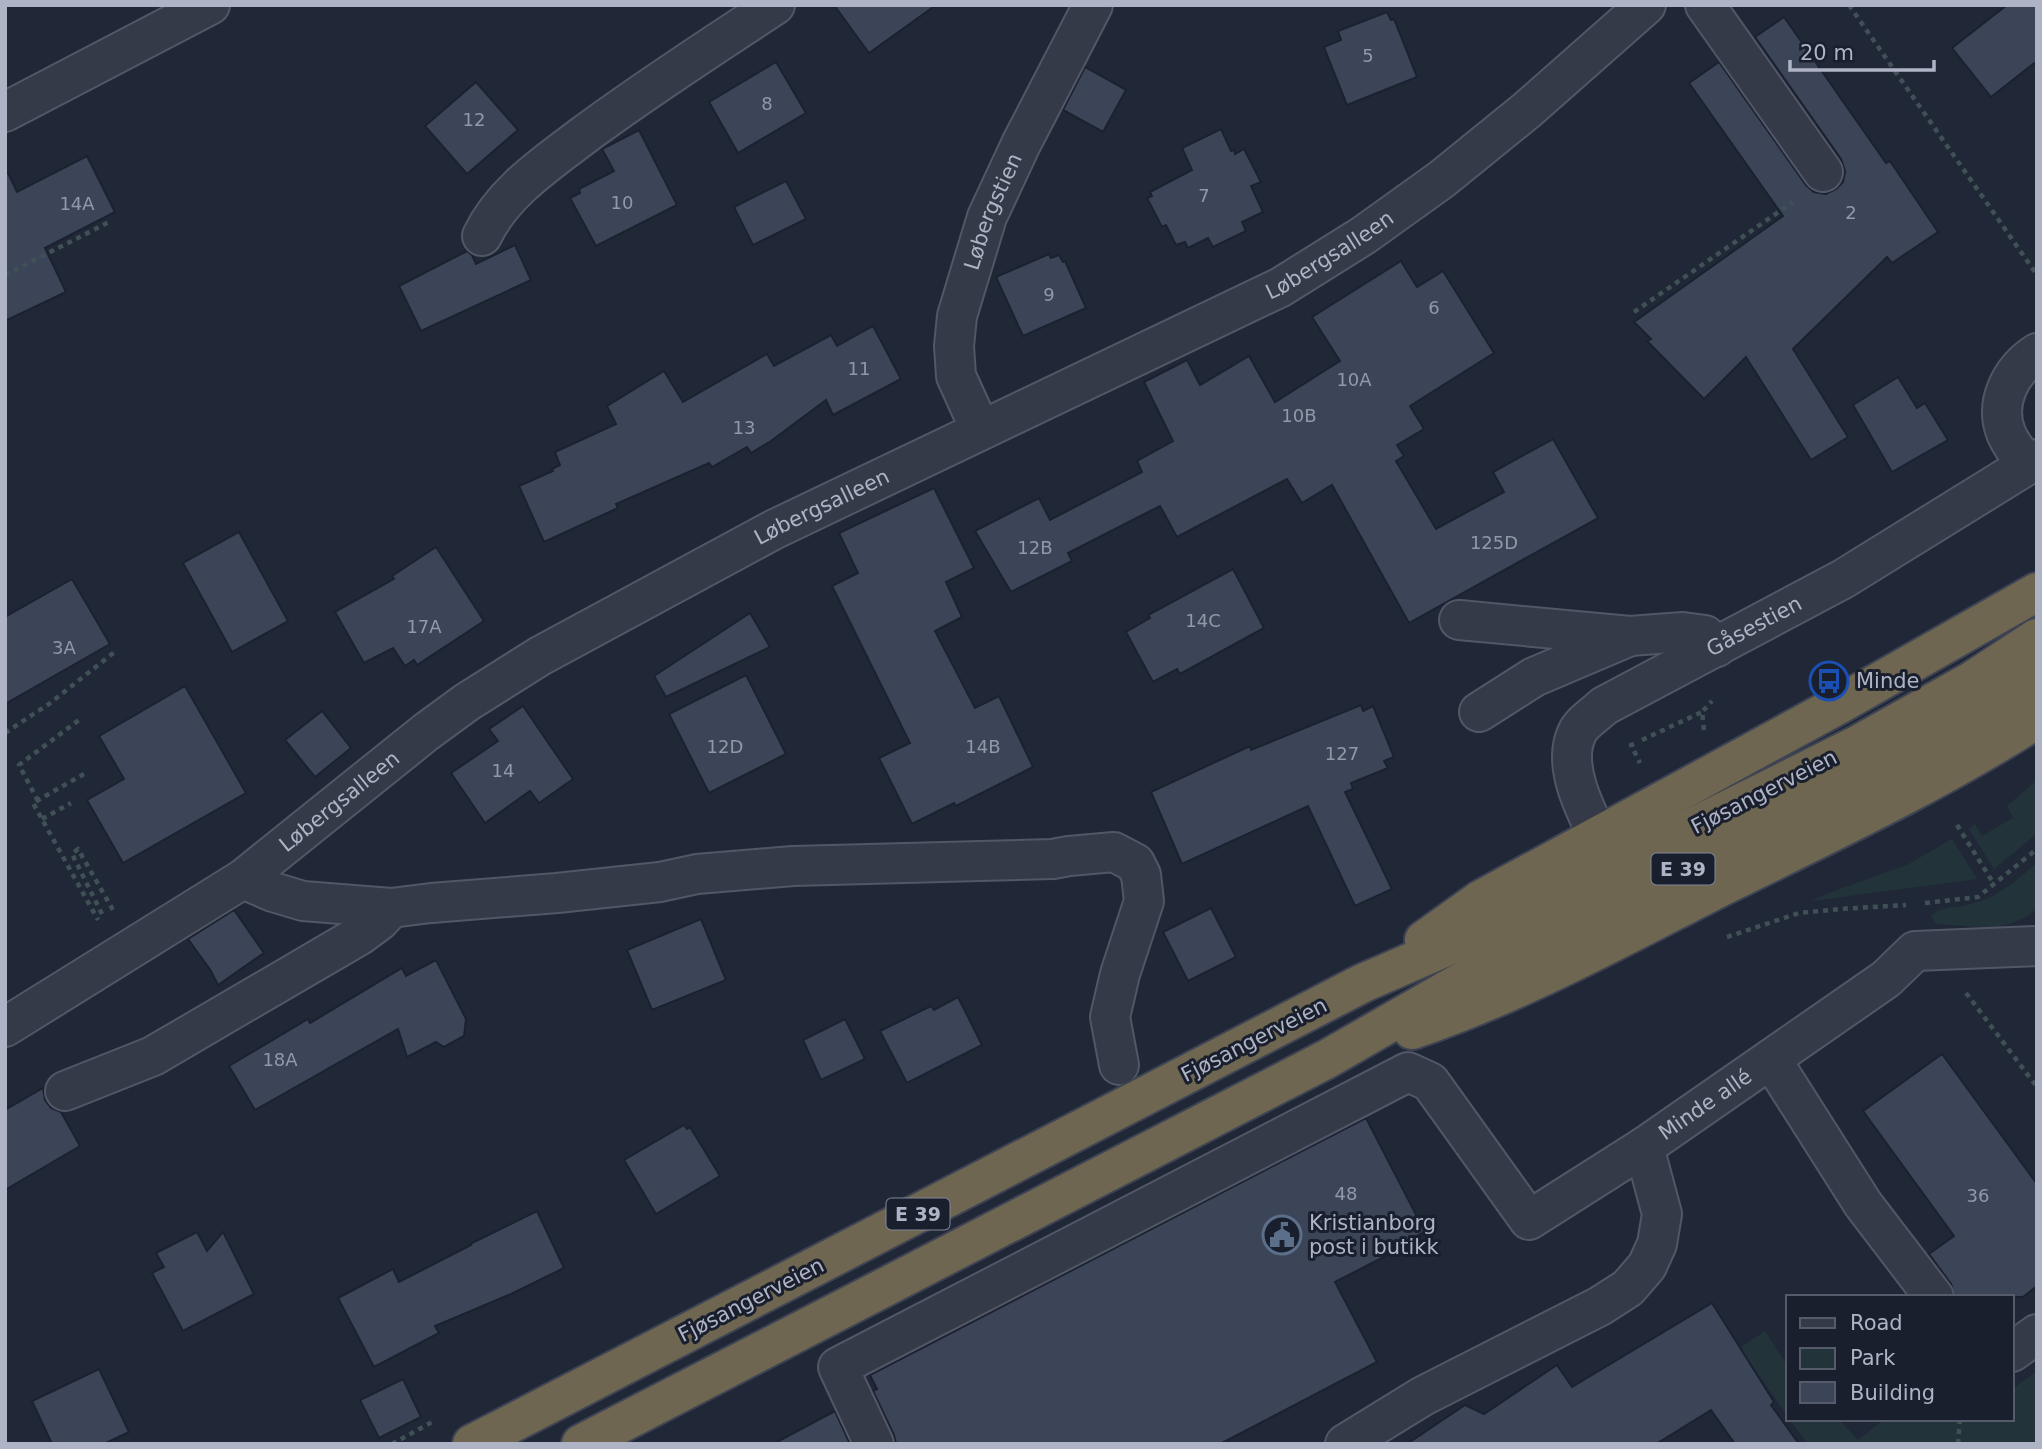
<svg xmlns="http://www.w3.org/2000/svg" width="2042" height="1449" font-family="'DejaVu Sans',sans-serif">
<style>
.green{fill:#223439}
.building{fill:#3c4558;stroke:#1b212f;stroke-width:2}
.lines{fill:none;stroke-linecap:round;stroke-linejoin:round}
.minor-casing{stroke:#515766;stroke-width:42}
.highway-casing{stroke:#3e4453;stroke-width:42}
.path{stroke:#405156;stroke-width:4.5;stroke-dasharray:5 5;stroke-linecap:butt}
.minor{stroke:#343a48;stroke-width:38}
.highway{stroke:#6e6650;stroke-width:38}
.labels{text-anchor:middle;stroke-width:6;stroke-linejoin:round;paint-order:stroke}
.number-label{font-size:18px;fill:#9298aa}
.shield{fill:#191f2d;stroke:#818797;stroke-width:2}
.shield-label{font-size:19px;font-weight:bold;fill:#aeb4c5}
.street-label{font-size:21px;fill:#aeb4c5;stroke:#191f2d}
.poi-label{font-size:21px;fill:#aeb4c5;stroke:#191f2d;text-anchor:start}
</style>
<rect width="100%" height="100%" fill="#202838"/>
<g class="green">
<polygon points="2037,780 2037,833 1994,869 1969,829 1975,824 1982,836 2013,818 2007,806"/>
<polygon points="1952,839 1977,879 1811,901 1829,893 1907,865"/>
<path d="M2037 863V908C2010 935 1973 926 1939 924L1935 923 1931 916C1939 907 1955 908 1967 905 1996 899 2015 882 2037 863Z"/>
<polygon points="1765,1331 1788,1367 1788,1417 1740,1348"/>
<polygon points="2037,1371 2037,1444 1807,1444 1790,1419 1838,1419 1858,1440 1885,1419 2012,1419 2012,1389"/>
</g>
<g class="building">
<polygon points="834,5 936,5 869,53"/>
<polygon points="2007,5 2037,5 2037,61 1991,97 1952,48"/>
<polygon points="1387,12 1391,20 1394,19 1417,77 1347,105 1324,47 1341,40 1338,31"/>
<polygon points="1784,17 1886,163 1890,161 1938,232 1892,263 1887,257 1793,349 1848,437 1811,460 1746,357 1704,399 1647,341 1651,339 1634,322 1783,216 1689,83 1719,62 1806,185 1814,192 1826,194 1836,189 1843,182 1845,171 1841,159 1755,37"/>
<polygon points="776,62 806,113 738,153 709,102"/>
<polygon points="1085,67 1126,90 1103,132 1063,110"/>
<polygon points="476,82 518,130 467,174 425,126"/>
<polygon points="1221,129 1231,151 1234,150 1235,154 1244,149 1261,182 1251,186 1263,212 1242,222 1246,231 1213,247 1208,238 1188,248 1185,242 1176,245 1166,225 1162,227 1147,198 1152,196 1150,192 1192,170 1182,148"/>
<polygon points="639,130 677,205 596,246 570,198 580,193 579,189 614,171 602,149"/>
<polygon points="87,156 115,212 45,248 66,292 5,321 5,167 17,192"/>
<polygon points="786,181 806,219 753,245 734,207"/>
<polygon points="515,245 531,280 421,331 399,286 467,251 472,255 476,264"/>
<polygon points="1049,254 1051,258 1059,255 1063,262 1065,261 1086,308 1023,336 996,277"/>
<polygon points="1401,261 1417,287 1443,271 1494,353 1410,406 1424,429 1397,445 1404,456 1396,461 1436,529 1504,492 1493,472 1553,439 1598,518 1409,623 1332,485 1302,503 1287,479 1177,537 1160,506 1068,553 1072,561 1011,592 975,531 1039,498 1050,520 1142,472 1137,461 1173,441 1144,382 1187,360 1200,385 1249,356 1275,402 1340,361 1312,317"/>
<polygon points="873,326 901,379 833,415 826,400 771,441 751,453 747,447 712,467 709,463 616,504 618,508 544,542 519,486 553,471 552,469 560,465 555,452 616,424 607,406 664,371 683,402 767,354 774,366 831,335 837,346"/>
<polygon points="1898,377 1917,408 1925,403 1948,440 1892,472 1853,405"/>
<polygon points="934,488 974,568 946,582 962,617 935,631 975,708 999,696 1033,767 956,806 954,803 912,824 879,758 910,743 832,586 858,573 839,533"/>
<polygon points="239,532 288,621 232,652 183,563"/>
<polygon points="436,547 484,621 417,665 414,660 405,666 393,648 364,663 335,612 394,579 392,576"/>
<polygon points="1233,569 1264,628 1180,674 1177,669 1153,682 1126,632 1150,618 1148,615"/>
<polygon points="72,579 110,644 5,704 5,617"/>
<polygon points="750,613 770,647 666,697 654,676"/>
<polygon points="746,675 786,754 709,793 669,714"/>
<polygon points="185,686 246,793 123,863 87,800 124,779 99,736"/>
<polygon points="1361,705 1363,711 1373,706 1394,757 1384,761 1388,768 1351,783 1353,789 1345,792 1392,889 1355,906 1308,806 1182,864 1151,792 1250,746 1251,750"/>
<polygon points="523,706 573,779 539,803 530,791 485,823 451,773 498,741 489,729"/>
<polygon points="322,711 351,748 315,777 285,740"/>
<polygon points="1211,908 1236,957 1188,981 1163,932"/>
<polygon points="234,910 264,953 218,985 211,971 188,939"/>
<polygon points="701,919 726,980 652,1010 627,950"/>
<polygon points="436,960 466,1019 464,1036 444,1047 436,1042 407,1057 398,1029 255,1110 229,1066 308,1019 310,1023 402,968 406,976"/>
<polygon points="958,997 982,1045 907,1083 880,1031 931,1006 934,1010"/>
<polygon points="845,1019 865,1059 821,1080 803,1040"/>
<polygon points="1942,1054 2037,1184 2037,1286 2023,1297 1955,1297 1951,1284 1929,1254 1954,1236 1863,1111"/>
<polygon points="43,1088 45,1100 51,1108 61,1112 80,1146 5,1190 5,1110"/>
<polygon points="1366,1118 1425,1232 1407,1241 1409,1244 1335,1282 1377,1362 1220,1444 896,1444 894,1435 873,1391 877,1389 870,1375"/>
<polygon points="684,1125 687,1129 690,1127 720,1176 656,1214 624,1160"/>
<polygon points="537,1211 564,1268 511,1294 435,1326 439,1333 374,1367 338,1298 393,1269 399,1282 471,1245 470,1244"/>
<polygon points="197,1232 207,1251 223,1232 254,1294 183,1331 152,1273 164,1267 156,1253"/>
<polygon points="1712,1303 1774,1402 1771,1405 1799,1444 1735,1444 1711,1410 1656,1444 1407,1444 1465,1405 1484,1414 1557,1365 1572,1387"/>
<polygon points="99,1369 129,1432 104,1444 52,1444 32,1401"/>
<polygon points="403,1379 421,1417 379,1438 360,1400"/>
<polygon points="835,1411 850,1444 773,1444"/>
</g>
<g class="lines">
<defs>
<g id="minor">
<polyline points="1705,5 1823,172"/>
<polyline points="5,112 210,5"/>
<path d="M482 236C503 192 546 164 584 135 646 89 710 48 775 5"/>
<path id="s1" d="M980 429 956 376 954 346 957 316 987 217 1021 144 1093 5"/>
<path d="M2027 464C2019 455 2011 445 2006 433 1994 402 2011 370 2037 353"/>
<polyline points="1459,620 1630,636 1683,632 1705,635 1717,647"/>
<polyline points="1479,712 1534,677 1628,637"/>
<path id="s2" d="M1598 836C1584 808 1562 764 1577 733 1581 723 1596 714 1604 706L1843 579 2037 459"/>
<polyline points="243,879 273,892 303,901 391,908 431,903 557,893 660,882 697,874 793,866 1053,859 1069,856 1114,852 1135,863 1141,875 1144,901 1120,974 1110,1017 1119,1065"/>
<path id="s3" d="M5 1027 243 879 426 732 467 702 540 656 775 529 1281 287 1364 235 1442 179 1527 110 1646 5"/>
<polyline points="1771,1059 1863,1204 1934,1297"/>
<polyline points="65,1091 153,1056 360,935 379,921 391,908"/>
<polyline points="2012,1352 2037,1334"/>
<polyline points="874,1444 838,1367 1408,1072 1430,1082 1529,1220 1644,1147"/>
<path id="s4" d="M1345 1444 1423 1396 1600 1306 1628 1288 1647 1266 1657 1244 1662 1214 1644 1147 1886 979 1915 951 2037 946"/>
</g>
<g id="highway">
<polyline points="1424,940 1480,900 1840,704 2037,592"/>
<path d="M1412 1030C1519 994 1619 939 1719 888 1826 835 1936 784 2037 719"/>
<polyline points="472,1444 1363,983 1497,925 1857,745 1973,680 2037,638"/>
<polyline points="581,1444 1327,1059 1447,990 1546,936 1872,775 1990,706 2037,676"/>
</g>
</defs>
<use href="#minor" class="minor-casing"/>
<use href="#highway" class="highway-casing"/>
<g class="path">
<polyline points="1849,5 2037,275"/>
<polyline points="5,275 111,221"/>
<polyline points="1634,312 1793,202"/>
<polyline points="1704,730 1702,712 1712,701"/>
<polyline points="5,733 49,704 117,650"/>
<polyline points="1642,740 1702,712"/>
<polyline points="1634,744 1631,745 1640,763"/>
<polyline points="84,774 33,803 98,920"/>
<polyline points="38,801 19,765 79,720"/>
<polyline points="42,819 71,803"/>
<polyline points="1957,825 1994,884"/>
<polyline points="1925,903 1978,897 2037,849"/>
<polyline points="102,914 72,854 78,849 113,910"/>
<polyline points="1727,937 1799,913 1840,909 1906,905"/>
<polyline points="1966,993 2037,1087"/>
<polyline points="392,1444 434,1421"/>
<polyline points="1958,1444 1960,1419"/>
</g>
<use href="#minor" class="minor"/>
<use href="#highway" class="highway"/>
</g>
<defs>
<symbol id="bus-ring" viewBox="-11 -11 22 22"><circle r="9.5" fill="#191f2d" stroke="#1a4fb4" stroke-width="1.5"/><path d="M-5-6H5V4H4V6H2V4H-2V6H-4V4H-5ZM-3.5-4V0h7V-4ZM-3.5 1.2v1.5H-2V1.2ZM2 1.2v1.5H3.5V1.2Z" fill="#1a4fb4"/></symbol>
<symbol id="civic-ring" viewBox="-11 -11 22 22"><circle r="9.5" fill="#191f2d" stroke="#5c6f8a" stroke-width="1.5"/><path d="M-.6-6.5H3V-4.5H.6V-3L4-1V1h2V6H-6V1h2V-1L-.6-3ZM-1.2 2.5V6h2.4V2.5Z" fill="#5c6f8a"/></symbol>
</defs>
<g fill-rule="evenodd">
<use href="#bus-ring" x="1807" y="659" width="44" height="44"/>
<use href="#civic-ring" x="1260" y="1213" width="44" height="44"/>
</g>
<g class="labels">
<g class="number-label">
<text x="1368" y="62">5</text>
<text x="767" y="110">8</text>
<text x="474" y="126">12</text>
<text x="1204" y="202">7</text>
<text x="622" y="209">10</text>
<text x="77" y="210">14A</text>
<text x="1851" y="219">2</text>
<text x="1049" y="301">9</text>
<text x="1434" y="314">6</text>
<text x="859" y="375">11</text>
<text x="1354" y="386">10A</text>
<text x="1299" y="422">10B</text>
<text x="744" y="434">13</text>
<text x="1494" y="549">125D</text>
<text x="1035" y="554">12B</text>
<text x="1203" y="627">14C</text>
<text x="424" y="633">17A</text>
<text x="64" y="654">3A</text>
<text x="725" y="753">12D</text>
<text x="983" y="753">14B</text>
<text x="1342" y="760">127</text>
<text x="503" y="777">14</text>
<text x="280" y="1066">18A</text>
<text x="1346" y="1200">48</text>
<text x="1978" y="1202">36</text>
</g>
<g class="shield">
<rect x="1651.5" y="853.5" width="63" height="31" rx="5"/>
<rect x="886.5" y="1198.5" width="63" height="31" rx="5"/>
</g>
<g class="shield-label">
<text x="1683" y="876">E 39</text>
<text x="918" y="1221">E 39</text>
</g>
<g class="street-label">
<text dy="7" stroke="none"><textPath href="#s1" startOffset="229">Løbergstien</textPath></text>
<text dy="7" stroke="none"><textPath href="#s3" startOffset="1538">Løbergsalleen</textPath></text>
<text dy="7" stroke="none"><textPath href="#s3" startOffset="971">Løbergsalleen</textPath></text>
<text dy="7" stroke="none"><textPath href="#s2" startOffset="317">Gåsestien</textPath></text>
<text transform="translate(1764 792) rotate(-27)" y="7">Fjøsangerveien</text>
<text dy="7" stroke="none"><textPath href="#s3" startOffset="404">Løbergsalleen</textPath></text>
<text transform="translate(1254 1040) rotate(-27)" y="7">Fjøsangerveien</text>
<text dy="7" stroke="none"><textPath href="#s4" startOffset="551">Minde allé</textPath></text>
<text transform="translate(751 1300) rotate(-27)" y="7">Fjøsangerveien</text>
</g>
<g class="poi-label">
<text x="1856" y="688">Minde</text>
<text x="1309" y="1230">Kristianborg<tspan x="1309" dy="24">post i butikk</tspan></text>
</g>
</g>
<rect width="2042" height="1449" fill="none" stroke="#aeb4c5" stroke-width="14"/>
<rect x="1786" y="1295" width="228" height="126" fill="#191f2d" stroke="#555b6a" stroke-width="2"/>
<rect x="1800" y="1318" width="35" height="10" fill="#343a48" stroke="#555b6a" stroke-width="2"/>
<text x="1850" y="1330" font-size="21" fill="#aeb4c5">Road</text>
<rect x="1800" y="1348" width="35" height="21" fill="#223439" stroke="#555b6a" stroke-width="2"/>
<text x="1850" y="1365" font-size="21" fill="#aeb4c5">Park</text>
<rect x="1800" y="1382" width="35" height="21" fill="#3c4558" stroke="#555b6a" stroke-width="2"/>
<text x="1850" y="1400" font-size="21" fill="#aeb4c5">Building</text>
<path d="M1790 60v10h144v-10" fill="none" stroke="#aeb4c5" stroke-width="3.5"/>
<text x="1800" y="60" font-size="21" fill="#aeb4c5" stroke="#191f2d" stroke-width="5" paint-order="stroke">20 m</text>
</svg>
